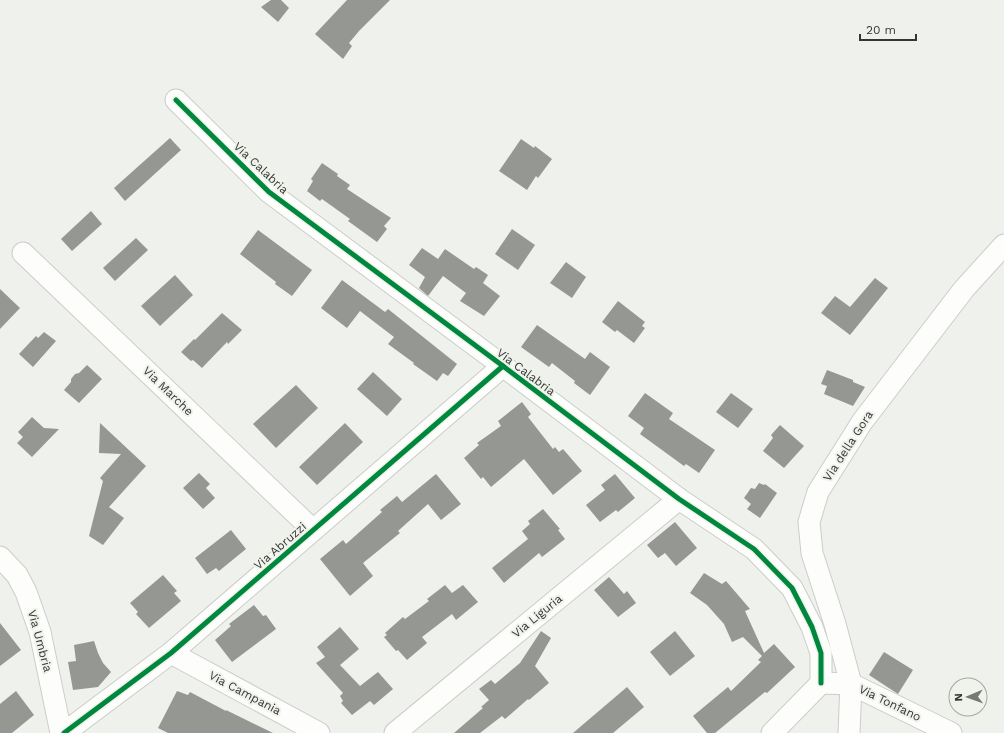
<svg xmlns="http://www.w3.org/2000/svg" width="1004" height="733" font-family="'Work Sans',sans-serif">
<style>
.building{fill:#959793}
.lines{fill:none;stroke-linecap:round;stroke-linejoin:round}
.minor-casing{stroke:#cccdca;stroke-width:23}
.minor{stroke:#fdfdfc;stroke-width:21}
.cycleway-casing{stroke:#eff3eb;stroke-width:8}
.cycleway{stroke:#00873e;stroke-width:5}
.labels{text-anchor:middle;stroke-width:4;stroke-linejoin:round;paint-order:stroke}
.street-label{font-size:12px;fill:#353734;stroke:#eff3eb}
</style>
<rect width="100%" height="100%" fill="#eff1ed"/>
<g class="building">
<polygon points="271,0 281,0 289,8 278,22 261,7"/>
<polygon points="347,0 390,0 359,31 349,43 352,46 343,59 315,34"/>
<polygon points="170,138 181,150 125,201 114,188"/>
<polygon points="521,139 534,148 535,146 552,159 538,178 536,176 527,190 499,171"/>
<polygon points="322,163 338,174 337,176 350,185 347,189 391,218 384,226 387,229 377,242 348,221 350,219 322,199 320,201 307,191 313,181 311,179"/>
<polygon points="91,211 102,224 72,251 61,239"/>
<polygon points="512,229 535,245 518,270 495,254"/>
<polygon points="258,230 312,270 292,296 275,284 276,282 240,254"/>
<polygon points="136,238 148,250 115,281 103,268"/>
<polygon points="422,248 438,259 445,249 474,269 476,267 488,275 483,283 500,296 484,316 460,301 466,293 443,276 428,296 419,288 425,277 409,265"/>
<polygon points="566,262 586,277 572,298 550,283"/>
<polygon points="175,275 193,295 160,326 141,306"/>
<polygon points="875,278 888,288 850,335 821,313 835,296 850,307"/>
<polygon points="342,280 385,312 388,309 457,364 448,376 443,373 437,381 413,364 414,363 388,344 394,337 360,311 347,328 321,308"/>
<polygon points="0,289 20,308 0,329"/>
<polygon points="618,301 645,322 642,326 645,328 634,343 617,330 615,332 602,322"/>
<polygon points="222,313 242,330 228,344 227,342 202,368 193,360 191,361 181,352 194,339 195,340"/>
<polygon points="537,325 585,359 590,352 610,367 590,395 574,383 575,381 552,363 549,367 521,347"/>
<polygon points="44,332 56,341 33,367 19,354 36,336 38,338"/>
<polygon points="87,365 102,379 79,403 64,390 71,382 71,379 75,374 79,373"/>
<polygon points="827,370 853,380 853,382 865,387 853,406 824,394 827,386 821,384"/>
<polygon points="373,372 402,399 387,416 357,389"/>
<polygon points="296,385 318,408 276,448 253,424"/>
<polygon points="645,393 673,413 669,419 715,450 699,473 686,464 684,466 640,434 644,428 628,416"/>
<polygon points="731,393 753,409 738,428 716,412"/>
<polygon points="522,402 531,414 528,417 553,449 555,447 559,452 563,449 582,471 553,495 524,459 491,487 483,477 481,479 464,458 479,445 477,443 501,426 498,421"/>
<polygon points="32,417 44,428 59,429 32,457 17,443 23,437 18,432"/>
<polygon points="100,423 146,466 109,507 124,518 103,545 89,536 103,481 100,478 121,454 99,453"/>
<polygon points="345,423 363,442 317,485 299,467"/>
<polygon points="780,425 804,446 784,468 763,451 773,438 771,435"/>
<polygon points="199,473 210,484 206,488 215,498 203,509 183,488"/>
<polygon points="436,474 461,504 441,520 428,504 398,531 400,533 363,563 373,576 350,596 320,559 343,540 346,544 382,512 380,510 397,496 402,502"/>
<polygon points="615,474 635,498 618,512 616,510 600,522 586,505 605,490 601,485"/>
<polygon points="759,483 764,485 765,484 777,493 760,518 747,509 751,504 744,498 751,488 755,489"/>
<polygon points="543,509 560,529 558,530 565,539 542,557 539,553 504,583 492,568 528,539 522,531 530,524 528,521"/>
<polygon points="675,522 697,548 676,566 665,553 658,558 647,545"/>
<polygon points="231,530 246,549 219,571 216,568 207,574 195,558"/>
<polygon points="704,573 722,584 726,581 750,609 745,611 764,653 774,644 795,667 767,693 765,692 715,733 707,733 693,716 728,687 731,691 761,662 758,660 762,656 743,637 732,642 724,624 707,605 690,593"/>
<polygon points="163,575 177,591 174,593 181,601 149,628 136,614 138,612 130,603"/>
<polygon points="609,577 624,594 627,591 636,603 618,617 594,590"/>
<polygon points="445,585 452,593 463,585 478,602 456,620 452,614 422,637 427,643 407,660 398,650 396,651 384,637 387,635 385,633 403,617 405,619 429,601 427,599"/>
<polygon points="254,605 263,616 266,615 276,629 232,662 215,640 231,626 229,624"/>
<polygon points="0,623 21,650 0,666"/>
<polygon points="340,627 359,649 340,665 360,686 378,672 393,689 374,705 370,701 352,715 341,703 343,701 340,696 343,693 316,663 325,657 317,647"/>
<polygon points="541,631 551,638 535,666 549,683 529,700 528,699 505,719 502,716 480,733 454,733 483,708 481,707 489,700 479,689 491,680 495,684 520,663"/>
<polygon points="675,631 695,656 670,676 650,652"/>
<polygon points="94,641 98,653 103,663 111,672 98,687 73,690 68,662 76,661 74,645"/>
<polygon points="884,652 913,670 898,694 869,675"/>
<polygon points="627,687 644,707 613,733 573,733"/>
<polygon points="16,691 34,715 12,733 0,733 0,704"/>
<polygon points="177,691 188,695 190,692 226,711 226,710 273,733 168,733 158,728"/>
</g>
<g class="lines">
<defs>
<g id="minor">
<polyline points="176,100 269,192 503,366 679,499 754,549 792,588 812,627 821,653 821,683"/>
<polyline points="23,253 313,530"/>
<polyline points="0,557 17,575 26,592 40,632 61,733"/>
<polyline points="171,653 319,733"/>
<polyline points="64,733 171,653 503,366"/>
<polyline points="395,733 679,499"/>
<polyline points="772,733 821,683 851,684 951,733"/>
<polyline points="849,733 851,684 835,624 812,553 809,522 818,492 862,422 964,289 1004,245"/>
</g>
</defs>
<use href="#minor" class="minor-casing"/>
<use href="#minor" class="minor"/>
<defs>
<g id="cycleway">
<polyline points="176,100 269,192 503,366 679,499 754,549 792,588 812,627 821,653 821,683"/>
<polyline points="64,733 171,653 503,366"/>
</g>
</defs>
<use href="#cycleway" class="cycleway-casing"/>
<use href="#cycleway" class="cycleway"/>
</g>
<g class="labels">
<g class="street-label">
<text transform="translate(261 168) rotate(43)" y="4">Via Calabria</text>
<text transform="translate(526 372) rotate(37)" y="4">Via Calabria</text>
<text transform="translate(168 391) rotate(44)" y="4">Via Marche</text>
<text transform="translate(848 446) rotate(-57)" y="4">Via della Gora</text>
<text transform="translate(280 546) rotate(-41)" y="4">Via Abruzzi</text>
<text transform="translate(537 616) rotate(-39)" y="4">Via Liguria</text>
<text transform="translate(40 641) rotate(75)" y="4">Via Umbria</text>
<text transform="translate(245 693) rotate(28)" y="4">Via Campania</text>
<text transform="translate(890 703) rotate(26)" y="4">Via Tonfano</text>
</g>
</g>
<g transform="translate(968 697) rotate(268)"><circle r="19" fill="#eff3eb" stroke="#a5a8a2"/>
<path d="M0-3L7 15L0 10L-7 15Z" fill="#767875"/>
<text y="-6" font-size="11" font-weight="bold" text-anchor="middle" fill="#353734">N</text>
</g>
<path d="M860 34v6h56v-6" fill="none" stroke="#353734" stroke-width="2"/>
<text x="866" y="34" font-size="12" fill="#353734" stroke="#eff3eb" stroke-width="3" paint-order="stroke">20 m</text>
</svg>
